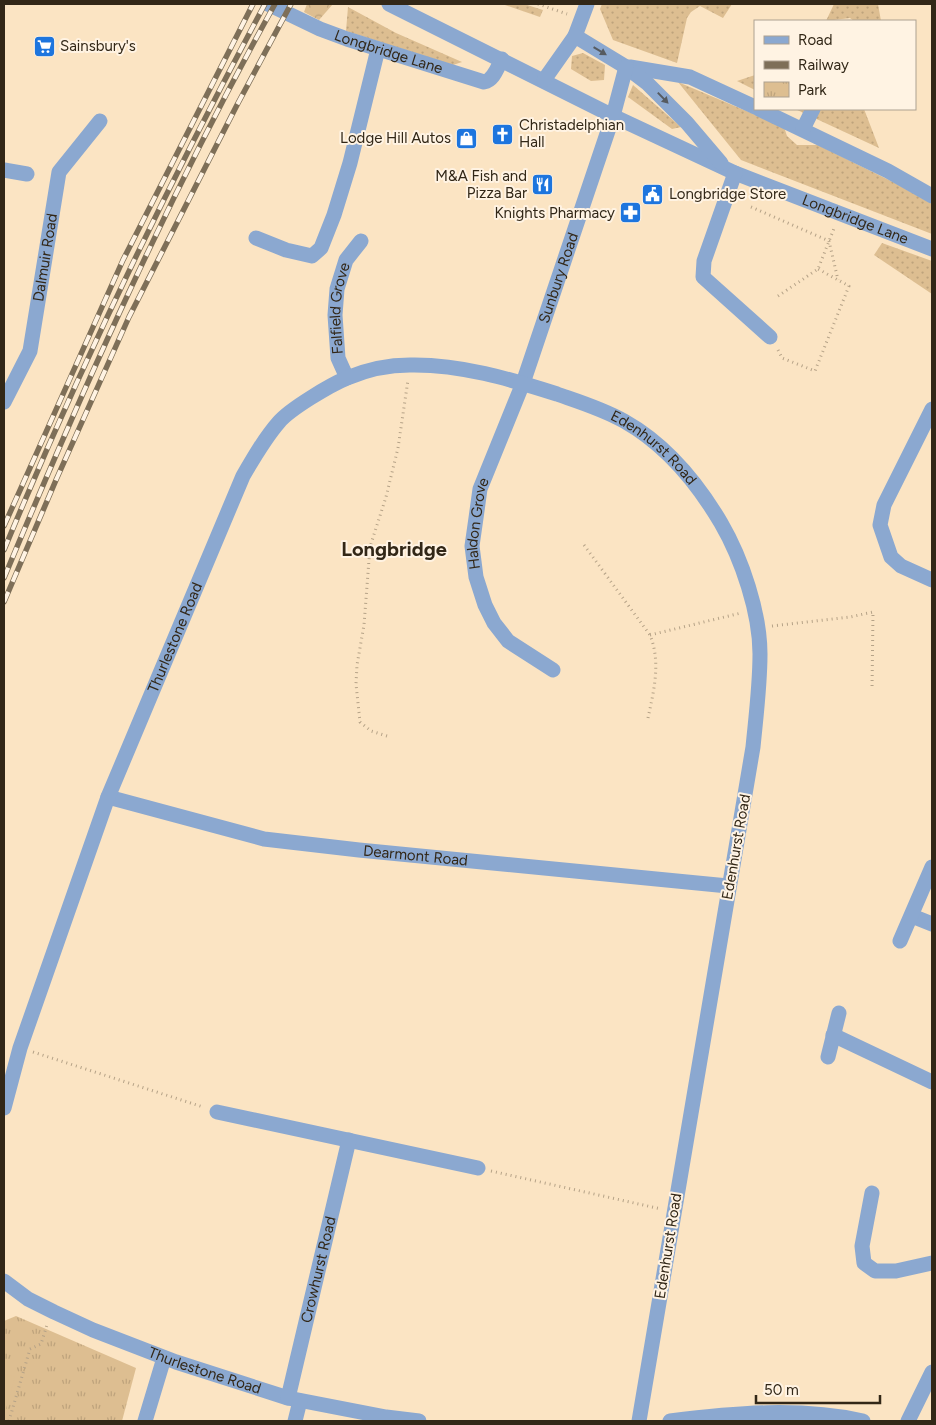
<svg xmlns="http://www.w3.org/2000/svg" width="936" height="1425" font-family="Figtree,sans-serif">
<style>
.grass{fill:url(#grass-dots)}
.forest{fill:url(#forest-crowns)}
.park{fill:url(#park-tufts)}
.pitch{fill:#ddbe91}
.lines{fill:none;stroke-linecap:round;stroke-linejoin:round}
.path{stroke:#b5a287;stroke-width:3;stroke-dasharray:1 4;stroke-linecap:butt}
.minor{stroke:#8ba8d0;stroke-width:15}
.rail-casing{stroke:#7e6f58;stroke-width:5.5}
.rail{stroke:#fff3e3;stroke-width:4;stroke-dasharray:11;stroke-linecap:butt}
.oneway{fill:#565b61}
.labels{text-anchor:middle;stroke-width:4;stroke-linejoin:round;paint-order:stroke}
.poi-label{font-size:15px;fill:#322717;stroke:#fff3e3;text-anchor:start}
.street-label{font-size:15px;fill:#322717;stroke:#fff3e3}
.district-label{font-size:20px;font-weight:bold;fill:#322717;stroke:#fff3e3}
</style>
<defs>
<pattern id="grass-dots" width="8" height="8" patternUnits="userSpaceOnUse" patternTransform="scale(1.25)"><rect width="8" height="8" fill="#ddbe91"/><path d="M2 2h.1M6 6h.1" fill="none" stroke="#bea37c" stroke-width="1.8" stroke-linecap="round"/></pattern>
<pattern id="forest-crowns" width="20" height="18" patternUnits="userSpaceOnUse" patternTransform="scale(1.25)"><rect width="20" height="18" fill="#ddbe91"/><path d="M2 6a3 3 0 1 1 6 0M12 15a3 3 0 1 1 6 0" fill="none" stroke="#bea37c"/></pattern>
<pattern id="park-tufts" width="24" height="20" patternUnits="userSpaceOnUse" patternTransform="scale(1.25)"><rect width="24" height="20" fill="#ddbe91"/><path d="M3 7l-1-3M5 7V3M7 7l1-3M15 17l-1-3M17 17v-4M19 17l1-3" fill="none" stroke="#bea37c"/></pattern>
</defs>
<rect width="100%" height="100%" fill="#fbe4c3"/>
<g class="grass">
<polygon points="502,4 524,4 543,10 540,17"/>
<polygon points="602,4 732,4 723,18 700,6 691,12 687,18 677,63 613,40 600,9"/>
<polygon points="834,4 878,4 881,21 854,21 850,18 826,21"/>
<polygon points="348,7 396,33 462,62 453,65 346,31"/>
<polygon points="583,53 605,65 604,80 591,81 571,69 572,56"/>
<polygon points="755,75 755,90 737,81"/>
<polygon points="678,82 784,127 787,136 797,145 818,145 895,183 932,204 932,234 741,160"/>
<polygon points="633,85 681,127 672,129 628,97"/>
<polygon points="795,109 864,109 879,148"/>
<polygon points="882,243 932,261 932,294 874,255"/>
</g>
<polygon class="forest" points="307,4 333,4 319,20 304,12"/>
<polygon class="park" points="16,1316 136,1368 122,1421 4,1421 4,1321"/>
<polygon class="pitch" points="4,1374 15,1377 4,1416"/>
<g class="lines">
<g class="path">
<polyline points="538,4 567,14"/>
<polyline points="751,207 829,241 838,280"/>
<polyline points="778,296 818,269 835,226"/>
<polyline points="778,350 782,358 815,371 849,286 818,269"/>
<path d="M584 545 650 635C661 662 654 690 648 718"/>
<polyline points="772,626 850,617 873,612 872,689"/>
<polyline points="650,635 741,613"/>
<polyline points="387,736 371,731 360,722 356,684 357,665 364,625 370,547 386,497 398,448 408,380"/>
<polyline points="33,1052 203,1107"/>
<polyline points="491,1171 661,1209"/>
<polyline points="9,1421 30,1349 41,1344 47,1325"/>
</g>
<g class="minor">
<path id="s1" d="M268 4 320 29 347 39 484 82C494 80 497 68 502 59"/>
<path id="s2" d="M389 4 613 116 735 173 932 249"/>
<polyline points="575,36 587,4"/>
<polyline points="630,67 690,77 755,107"/>
<polyline points="544,80 575,36 626,67 647,83 687,123 721,163"/>
<polyline points="759,109 888,171 932,196"/>
<polyline points="803,129 813,109"/>
<polyline points="4,170 27,174"/>
<polyline points="735,173 704,261 703,277 770,337"/>
<polyline points="256,238 286,250 312,256 321,248 334,215 350,163 378,49"/>
<path id="s3" d="M347 378 338 358 335 315 337 289 346 260 361 241"/>
<path id="s4" d="M4 402 30 351 59 172 100 121"/>
<polyline points="932,409 884,505 880,525 891,557 901,566 932,580"/>
<path id="s5" d="M553 670 508 641 494 623 485 605 476 577 472 546 476 518 480 489 523 383 613 116 626 67"/>
<path id="s6" d="M108 797 264 839 359 850 728 886"/>
<polyline points="912,916 932,924"/>
<polyline points="900,941 932,867"/>
<polyline points="833,1035 932,1082"/>
<polyline points="828,1057 839,1013"/>
<path id="s7" d="M4 1108 20 1048 108 797 243 476C254 457 265 438 279 422 290 409 330 385 347 378 366 370 390 365 410 365 460 364 510 379 557 394 580 402 603 409 624 421 665 444 698 484 721 523 742 559 760 613 760 654 760 685 756 716 753 747L639 1421"/>
<polyline points="217,1112 478,1168"/>
<polyline points="872,1193 862,1246 864,1263 875,1271 896,1271 932,1263"/>
<path id="s8" d="M4 1281 28 1299 54 1312 93 1330 176 1362 288 1398 386 1417 419 1421"/>
<path id="s9" d="M288 1398 349 1140"/>
<polyline points="145,1421 164,1358"/>
<polyline points="295,1421 300,1401"/>
<path d="M670 1421C734 1413 800 1407 863 1421"/>
<polyline points="908,1421 932,1372"/>
</g>
<defs>
<g id="rail">
<polyline points="4,526 123,260 253,4"/>
<path d="M4 550C81 364 170 181 265 4"/>
<path d="M4 578C85 383 172 189 275 4"/>
<polyline points="4,602 56,480 129,317 237,105 291,4"/>
</g>
</defs>
<use href="#rail" class="rail-casing"/>
<use href="#rail" class="rail"/>
</g>
<defs><path id="oneway-solid" d="M-6-.8H1V-3.2L6.5 0L1 3.2V.8H-6Z" transform="scale(1.25)"/></defs>
<g class="oneway">
<use href="#oneway-solid" transform="translate(600 51) rotate(31)"/>
<use href="#oneway-solid" transform="translate(663 98) rotate(46)"/>
</g>
<defs>
<symbol id="supermarket-square" viewBox="-11 -11 22 22"><rect x="-9" y="-9" width="18" height="18" rx="4" fill="#1d75de" stroke="#fff3e3"/><path d="M-6-5.5h2.5l.6 2H6L4.5 2H-2.5L-4.4-4H-6ZM-1.5 3.2a1.3 1.3 0 1 0 .1 0ZM3 3.2a1.3 1.3 0 1 0 .1 0Z" fill="#fff"/></symbol>
<symbol id="church-square" viewBox="-11 -11 22 22"><rect x="-9" y="-9" width="18" height="18" rx="4" fill="#1d75de" stroke="#fff3e3"/><path d="M-1.2-6h2.4v3.5h3.3v2.4h-3.3V6h-2.4V-.1h-3.3v-2.4h3.3Z" fill="#fff"/></symbol>
<symbol id="shop-square" viewBox="-11 -11 22 22"><rect x="-9" y="-9" width="18" height="18" rx="4" fill="#1d75de" stroke="#fff3e3"/><path d="M-5-2.5h2.3a2.7 3.5 0 0 1 5.4 0H5L5.5 6h-11ZM-1.5-2.5h3a1.5 2.3 0 0 0-3 0Z" fill="#fff"/></symbol>
<symbol id="restaurant-square" viewBox="-11 -11 22 22"><rect x="-9" y="-9" width="18" height="18" rx="4" fill="#1d75de" stroke="#fff3e3"/><path d="M-5-6h1v4h1v-4h1v4h1v-4h1v5L-1.5 .5V6h-2V.5L-5-1ZM5-6V6H3V1.5H1.5Q1.5-4 5-6Z" fill="#fff"/></symbol>
<symbol id="civic-square" viewBox="-11 -11 22 22"><rect x="-9" y="-9" width="18" height="18" rx="4" fill="#1d75de" stroke="#fff3e3"/><path d="M-.6-6.5H3V-4.5H.6V-3L4-1V1h2V6H-6V1h2V-1L-.6-3ZM-1.2 2.5V6h2.4V2.5Z" fill="#fff"/></symbol>
<symbol id="pharmacy-square" viewBox="-11 -11 22 22"><rect x="-9" y="-9" width="18" height="18" rx="4" fill="#1d75de" stroke="#fff3e3"/><path d="M-2-6h4v4h4v4h-4v4h-4v-4h-4v-4h4Z" fill="#fff"/></symbol>
</defs>
<g fill-rule="evenodd">
<use href="#supermarket-square" x="32" y="34" width="25" height="25"/>
<use href="#church-square" x="490" y="122" width="25" height="25"/>
<use href="#shop-square" x="454" y="126" width="25" height="25"/>
<use href="#restaurant-square" x="530" y="172" width="25" height="25"/>
<use href="#civic-square" x="640" y="182" width="25" height="25"/>
<use href="#pharmacy-square" x="618" y="200" width="25" height="25"/>
</g>
<g class="labels">
<g class="poi-label">
<text x="60" y="51">Sainsbury's</text>
<text x="519" y="130">Christadelphian<tspan x="519" dy="17">Hall</tspan></text>
<text x="451" y="143" text-anchor="end">Lodge Hill Autos</text>
<text x="527" y="181" text-anchor="end">M&amp;A Fish and<tspan x="527" dy="17">Pizza Bar</tspan></text>
<text x="669" y="199">Longbridge Store</text>
<text x="615" y="218" text-anchor="end">Knights Pharmacy</text>
</g>
<g class="street-label">
<text dy="5" stroke="none"><textPath href="#s1" startOffset="130">Longbridge Lane</textPath></text>
<text dy="5" stroke="none"><textPath href="#s2" startOffset="514">Longbridge Lane</textPath></text>
<text dy="5" stroke="none"><textPath href="#s4" startOffset="152">Dalmuir Road</textPath></text>
<text dy="5" stroke="none"><textPath href="#s5" startOffset="440">Sunbury Road</textPath></text>
<text dy="5" stroke="none"><textPath href="#s3" startOffset="72">Falfield Grove</textPath></text>
<text dy="5" stroke="none"><textPath href="#s7" startOffset="1150">Edenhurst Road</textPath></text>
<text dy="5" stroke="none"><textPath href="#s5" startOffset="180">Haldon Grove</textPath></text>
<text dy="5" stroke="none"><textPath href="#s7" startOffset="501">Thurlestone Road</textPath></text>
<text transform="translate(736 847) rotate(-80)" y="5">Edenhurst Road</text>
<text dy="5" stroke="none"><textPath href="#s6" startOffset="314">Dearmont Road</textPath></text>
<text transform="translate(668 1246) rotate(-81)" y="5">Edenhurst Road</text>
<text dy="5" stroke="none"><textPath href="#s9" startOffset="132">Crowhurst Road</textPath></text>
<text dy="5" stroke="none"><textPath href="#s8" startOffset="221">Thurlestone Road</textPath></text>
</g>
<g class="district-label">
<text x="394" y="556">Longbridge</text>
</g>
</g>
<rect width="936" height="1425" fill="none" stroke="#322717" stroke-width="10"/>
<rect x="754" y="20" width="162" height="90" fill="#fff3e3" stroke="#ada191"/>
<rect x="764" y="36" width="25" height="8" fill="#8ba8d0" stroke="#ada191"/>
<text x="798" y="45" font-size="15" fill="#322717">Road</text>
<rect x="764" y="61" width="25" height="8" fill="#7e6f58" stroke="#ada191"/>
<text x="798" y="70" font-size="15" fill="#322717">Railway</text>
<rect x="764" y="82" width="25" height="15" fill="url(#park-tufts)" stroke="#ada191"/>
<text x="798" y="95" font-size="15" fill="#322717">Park</text>
<path d="M756 1395v8h124v-8" fill="none" stroke="#322717" stroke-width="2.5"/>
<text x="764" y="1395" font-size="15" fill="#322717" stroke="#fff3e3" stroke-width="4" paint-order="stroke">50 m</text>
</svg>
